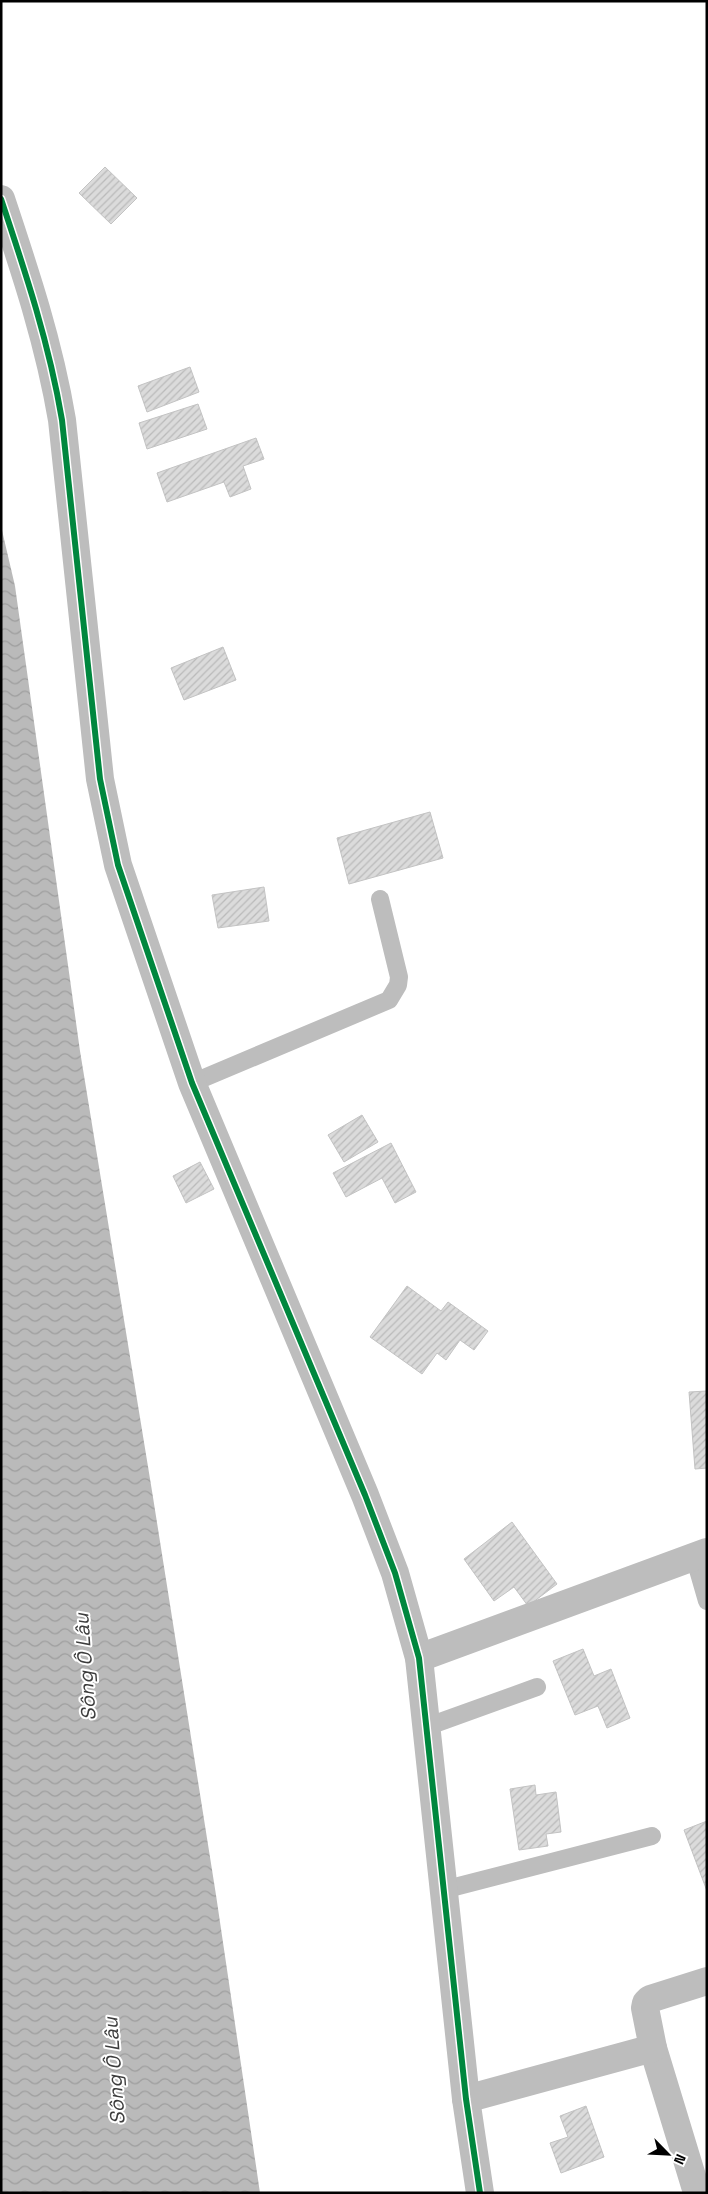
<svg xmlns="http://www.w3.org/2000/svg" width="708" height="2194" font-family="'Space Grotesk',sans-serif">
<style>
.water{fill:url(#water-waves)}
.building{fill:url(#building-hatch);stroke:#c3c3c3}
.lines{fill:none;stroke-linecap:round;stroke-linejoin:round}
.lane{stroke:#bdbdbd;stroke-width:18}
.street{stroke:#bdbdbd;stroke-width:28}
.cycleway-casing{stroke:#fff;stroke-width:9}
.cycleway{stroke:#00873e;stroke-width:6}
.labels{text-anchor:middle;stroke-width:4;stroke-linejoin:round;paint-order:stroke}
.water-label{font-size:20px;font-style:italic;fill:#3d3d3d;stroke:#fff}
</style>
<defs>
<pattern id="water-waves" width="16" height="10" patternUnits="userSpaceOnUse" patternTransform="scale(1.25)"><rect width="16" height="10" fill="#bababa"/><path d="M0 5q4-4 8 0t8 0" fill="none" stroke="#9e9e9e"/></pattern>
<pattern id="building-hatch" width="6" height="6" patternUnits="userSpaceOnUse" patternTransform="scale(1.25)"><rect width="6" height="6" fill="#dbdbdb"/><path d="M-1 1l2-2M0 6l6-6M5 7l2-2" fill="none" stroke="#bababa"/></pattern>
</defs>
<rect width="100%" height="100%" fill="#fff"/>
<polygon class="water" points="1,526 15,586 80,1051 152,1491 216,1895 260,2193 1,2193"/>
<g class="building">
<polygon points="105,167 137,198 111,224 79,193"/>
<polygon points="190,367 199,392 147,412 138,386"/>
<polygon points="198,404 207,429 147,449 139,423"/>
<polygon points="256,438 264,459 243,466 251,489 230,497 224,482 167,502 157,473"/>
<polygon points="223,647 236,680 184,700 171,668"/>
<polygon points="430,812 443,858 349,884 337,838"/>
<polygon points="264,887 269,921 218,928 212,895"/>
<polygon points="362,1115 378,1142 344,1162 328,1135"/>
<polygon points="391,1143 416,1192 395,1203 382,1178 346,1197 333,1173"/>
<polygon points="200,1162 214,1189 186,1203 173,1176"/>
<polygon points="407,1286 441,1311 448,1302 488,1331 474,1350 460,1340 446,1360 437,1353 422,1374 370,1337"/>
<polygon points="707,1391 707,1468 695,1469 689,1392"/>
<polygon points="512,1522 557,1584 528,1606 514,1587 494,1601 464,1559"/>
<polygon points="583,1649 594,1676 611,1669 630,1718 607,1728 598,1706 575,1715 553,1661"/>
<polygon points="535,1785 536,1795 556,1792 561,1832 546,1834 548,1846 519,1850 510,1789"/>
<polygon points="707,1821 707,1891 684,1830"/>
<polygon points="586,2106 604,2157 561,2173 550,2143 568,2137 560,2116"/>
</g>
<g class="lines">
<g class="lane">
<polyline points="192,1083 389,1000 398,985 399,977 380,899"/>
<polyline points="694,1556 707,1601"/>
<polyline points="426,1727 537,1687"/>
<polyline points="443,1890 652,1836"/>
</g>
<g class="street">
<path d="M1 199C26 274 49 343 62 420L100 779 118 865 192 1083 365 1495 395 1573 419 1658 466 2099 480 2193"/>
<polyline points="419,1658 707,1552"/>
<polyline points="653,2048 695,2186"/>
<polyline points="466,2099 653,2048 645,2008 646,2003 650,1999 707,1981"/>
</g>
<defs>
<path id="cycleway" d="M1 199C26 274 49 343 62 420L100 779 118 865 192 1083 365 1495 395 1573 419 1658 466 2099 480 2193"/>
</defs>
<use href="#cycleway" class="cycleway-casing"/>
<use href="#cycleway" class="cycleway"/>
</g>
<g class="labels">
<g class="water-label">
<text transform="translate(85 1667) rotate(-94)" y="7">Sông Ô Lâu</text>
<text transform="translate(114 2071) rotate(-94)" y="7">Sông Ô Lâu</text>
</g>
</g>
<rect width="708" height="2194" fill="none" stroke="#000000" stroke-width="5"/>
<g transform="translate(668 2154) rotate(114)" stroke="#ffffff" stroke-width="4" paint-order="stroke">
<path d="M0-4L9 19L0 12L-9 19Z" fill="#000000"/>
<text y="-8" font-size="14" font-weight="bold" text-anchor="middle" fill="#000000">N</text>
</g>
</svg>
